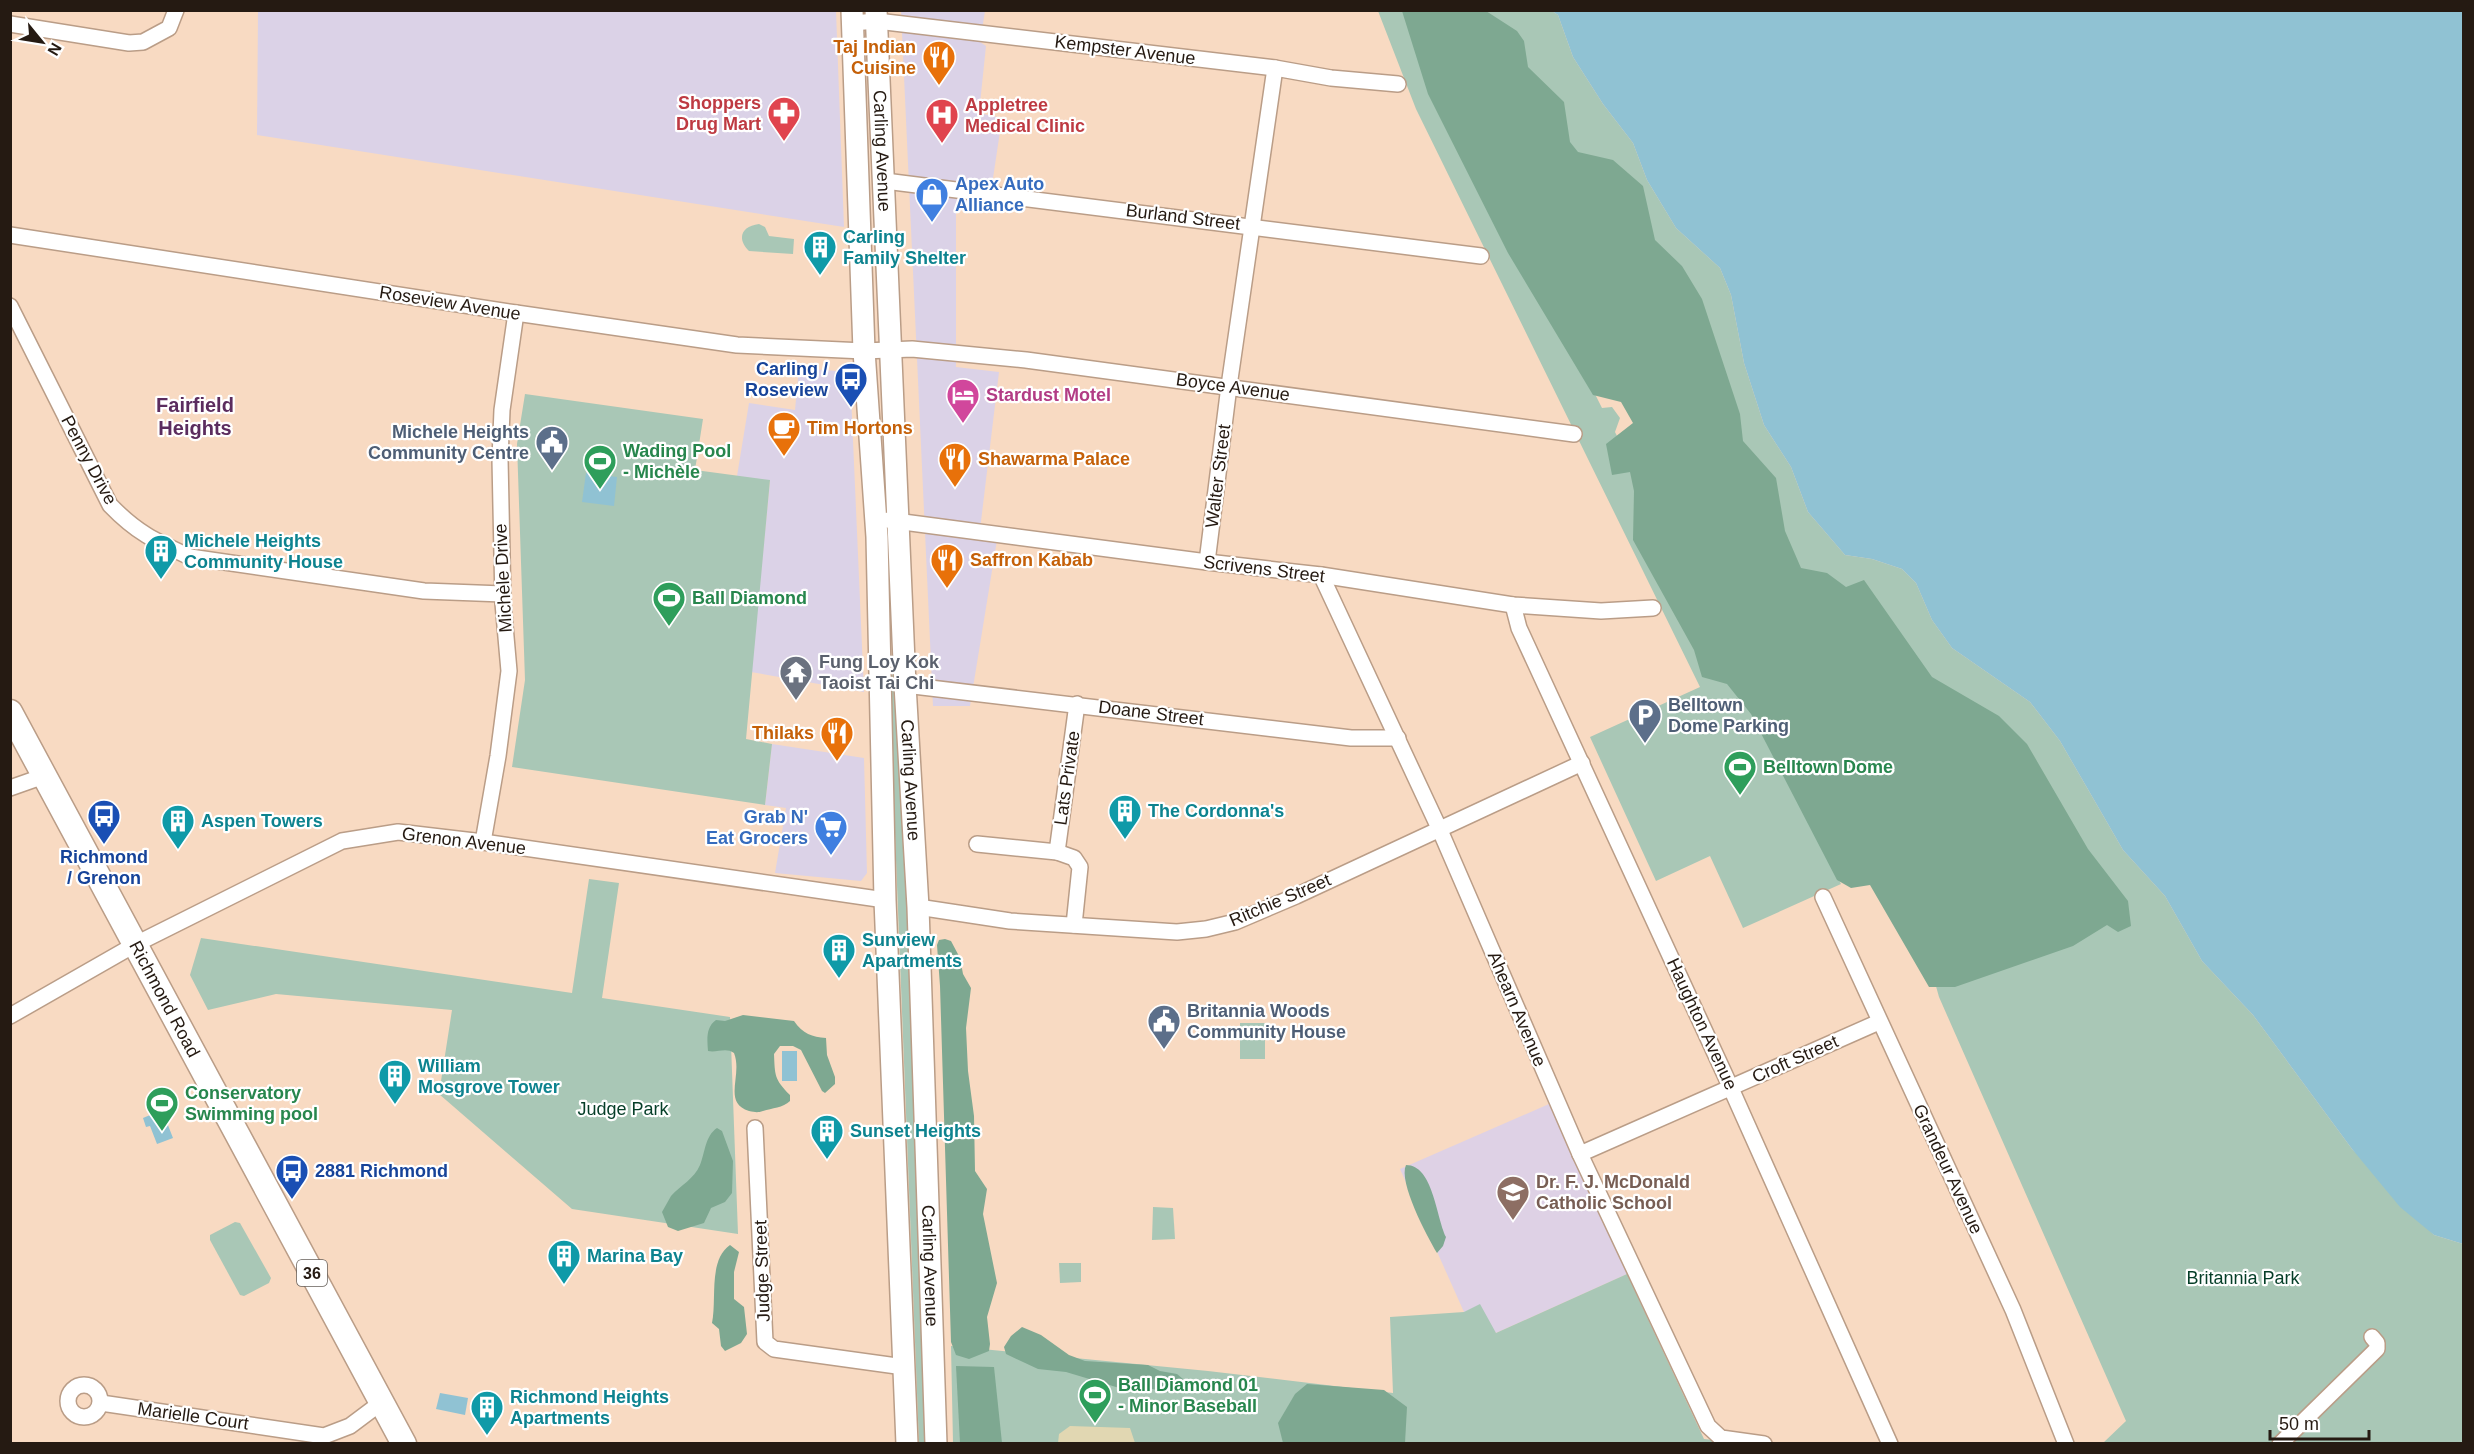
<svg xmlns="http://www.w3.org/2000/svg" width="2474" height="1454" font-family="Helvetica,sans-serif">
<style>
.commercial{fill:#dbd2e7}
.education{fill:#ded1e5}
.green{fill:#a9c7b6}
.forest{fill:#7ea891}
.sand{fill:#e1d7b2}
.water{fill:#90c2d3}
.lines{fill:none;stroke-linecap:round;stroke-linejoin:round}
.minor-casing{stroke:#ba9d87;stroke-width:18}
.secondary-casing{stroke:#ba9d87;stroke-width:24}
.primary-casing{stroke:#ba9d87;stroke-width:27}
.minor{stroke:#fff;stroke-width:15}
.secondary{stroke:#fff;stroke-width:21}
.primary{stroke:#fff;stroke-width:24}
.labels{text-anchor:middle;stroke-width:4.5;stroke-linejoin:round;paint-order:stroke}
.shield{fill:#fff;stroke:#665f59;stroke-width:1.5}
.shield-label{font-size:16px;font-weight:bold;fill:#251a12}
.food-label{font-size:18px;font-weight:bold;fill:#c56008;stroke:#fff;text-anchor:start}
.street-label{font-size:18px;fill:#251a12;stroke:#fff}
.health-label{font-size:18px;font-weight:bold;fill:#be3a42;stroke:#fff;text-anchor:end}
.shop-label{font-size:18px;font-weight:bold;fill:#366cbe;stroke:#fff;text-anchor:start}
.culture-label{font-size:18px;font-weight:bold;fill:#0d838f;stroke:#fff;text-anchor:start}
.transit-label{font-size:18px;font-weight:bold;fill:#164399;stroke:#fff;text-anchor:end}
.hotel-label{font-size:18px;font-weight:bold;fill:#b23c85;stroke:#fff;text-anchor:start}
.service-label{font-size:18px;font-weight:bold;fill:#4e5e75;stroke:#fff;text-anchor:start}
.leisure-label{font-size:18px;font-weight:bold;fill:#27864d;stroke:#fff;text-anchor:start}
.worship-label{font-size:18px;font-weight:bold;fill:#5b616d;stroke:#fff;text-anchor:start}
.park-label{font-size:18px;fill:#053e28;stroke:#fff}
.education-label{font-size:18px;font-weight:bold;fill:#785e54;stroke:#fff;text-anchor:start}
.neighbourhood-label{font-size:20px;font-weight:bold;fill:#5b2c5e;stroke:#fff}
</style>
<rect width="100%" height="100%" fill="#f8dac2"/>
<g class="commercial">
<polygon points="258,11 836,11 844,227 257,135"/>
<polygon points="901,11 985,11 980,42 986,46 979,113 1002,118 989,205 956,202 956,367 999,372 979,538 997,540 970,706 933,706"/>
<polygon points="799,368 850,372 864,692 751,672 770,481 737,476 749,403 795,410"/>
<polygon points="772,744 864,758 867,873 861,881 775,873 786,808 765,805"/>
</g>
<polygon class="education" points="1549,1104 1627,1274 1496,1333 1464,1312 1400,1169"/>
<g class="green">
<polygon points="1378,11 1403,11 1602,408 1612,407 1620,418 1615,432 1841,884 1743,928 1710,856 1656,881 1590,737 1700,687 1416,109"/>
<polygon points="1454,11 1552,11 1558,15 1573,57 1603,104 1633,143 1647,180 1676,228 1720,268 1731,295 1744,363 1764,425 1791,467 1808,512 1845,555 1872,559 1902,569 1916,583 1932,620 1952,648 2030,702 2060,741 2123,850 2165,896 2202,961 2253,1015 2352,1149 2434,1235 2463,1244 2463,1443 2103,1443 2126,1421 1939,997 1912,900"/>
<path d="M759 224 765 227 769 236 794 239 793 254 749 251C736 238 742 226 759 224Z"/>
<polygon points="525,394 703,419 695,470 770,480 746,739 772,744 765,805 512,767 525,680 517,444"/>
<polygon points="892,655 895,674 906,866 928,1443 919,1443 888,656"/>
<polygon points="589,879 619,883 602,998 730,1017 738,1234 572,1209 439,1094 452,1010 276,994 208,1010 190,975 201,938 572,993"/>
<rect x="1240" y="1023" width="25" height="36"/>
<polygon points="1153,1207 1173,1208 1175,1239 1152,1240"/>
<polygon points="235,1222 240,1223 271,1278 269,1283 244,1296 240,1295 210,1240 210,1235"/>
<polygon points="1059,1263 1081,1263 1081,1282 1060,1283"/>
<polygon points="1627,1274 1704,1439 1743,1443 953,1443 951,1346 1208,1371 1393,1393 1390,1317 1464,1312 1480,1304 1496,1333"/>
</g>
<g class="forest">
<polygon points="1402,11 1486,11 1517,31 1524,41 1528,67 1564,102 1570,142 1578,152 1613,160 1643,186 1655,240 1682,266 1702,299 1740,414 1743,441 1776,478 1785,531 1801,568 1827,573 1846,587 1864,580 1932,677 1999,716 2027,744 2088,849 2128,901 2131,926 2118,932 2107,925 2073,946 1955,987 1929,987 1870,885 1851,888 1837,880 1751,714 1727,684 1702,677 1694,650 1633,540 1634,491 1630,472 1612,475 1606,444 1633,423 1621,402 1593,395 1508,253 1428,94"/>
<polygon points="945,939 951,941 960,958 963,974 971,988 966,1028 968,1071 974,1116 975,1171 987,1189 983,1214 997,1283 987,1317 990,1344 989,1351 969,1359 956,1355 951,1342 940,986 937,945 939,940"/>
<path d="M743 1015 794 1021C803 1034 812 1037 826 1038L827 1055 835 1077V1084L825 1093 822 1091 801 1050 793 1046H780L774 1054C775 1075 774 1079 790 1095V1101C783 1108 772 1108 763 1111 757 1113 755 1112 749 1111 722 1103 743 1075 734 1053 726 1047 717 1053 708 1051 707 1039 706 1027 716 1020L725 1021Z"/>
<path d="M717 1128 722 1131 733 1161 732 1193 725 1202 711 1208 704 1223 678 1231 668 1227 662 1212C665 1207 668 1201 671 1196 681 1185 694 1179 700 1165 705 1153 705 1136 717 1128Z"/>
<path d="M1406 1165C1433 1165 1436 1216 1446 1237L1443 1246 1437 1253C1427 1236 1398 1182 1406 1165Z"/>
<path d="M730 1245 739 1252 734 1272V1299L744 1307 747 1334 741 1343 725 1351 721 1346 719 1329 712 1323C717 1300 708 1260 730 1245Z"/>
<polygon points="1022,1327 1041,1335 1069,1355 1085,1361 1148,1365 1160,1371 1177,1374 1183,1379 1184,1388 1170,1393 1148,1388 1126,1390 1066,1372 1038,1369 1006,1354 1004,1347 1011,1336"/>
<polygon points="956,1366 994,1367 1002,1443 960,1443"/>
<polygon points="1307,1384 1384,1390 1407,1407 1405,1443 1283,1443 1278,1423 1295,1394"/>
</g>
<polygon class="sand" points="1070,1426 1130,1428 1135,1443 1058,1443 1059,1434"/>
<g class="water">
<polygon points="1552,11 2463,11 2463,1244 2434,1235 2400,1207 2352,1149 2253,1015 2202,961 2165,896 2123,850 2060,741 2030,702 1952,648 1932,620 1916,583 1902,569 1872,559 1845,555 1808,512 1791,467 1764,425 1744,363 1731,295 1720,268 1676,228 1647,180 1633,143 1603,104 1573,57 1558,15"/>
<polygon points="586,473 617,477 614,506 582,502"/>
<rect x="782" y="1051" width="15" height="30"/>
<polygon points="162,1110 173,1138 157,1144 150,1126 146,1127 143,1118"/>
<polygon points="440,1393 468,1398 465,1415 436,1409"/>
</g>
<g class="lines">
<defs>
<g id="minor">
<polyline points="852,23 877,21 1275,68 1331,78 1398,84"/>
<polyline points="10,24 129,43 143,42 169,28 176,10"/>
<polyline points="885,181 1481,256"/>
<polyline points="10,235 516,313 737,345 864,351 912,349 1026,360 1574,434"/>
<path d="M10 306 110 505C137 533 155 541 190 557L424 591 503 594"/>
<polyline points="888,520 1207,562 1321,575 1513,605 1601,611 1653,608"/>
<polyline points="1207,562 1229,386 1275,68"/>
<polyline points="1321,575 1439,828 1580,1154 1708,1426 1721,1438 1764,1444"/>
<polyline points="1513,605 1519,628 1725,1075 1890,1444"/>
<polyline points="905,685 1351,738 1398,738"/>
<polyline points="10,788 44,776"/>
<polyline points="483,842 498,756 509,671 503,603 500,459 502,410 516,313"/>
<polyline points="977,844 1057,852 1074,858 1080,867 1074,925"/>
<polyline points="1057,852 1077,704"/>
<polyline points="1823,897 2013,1310 2066,1444"/>
<polyline points="918,907 1010,921 1177,932 1206,929 1235,922 1296,896 1582,763"/>
<polyline points="10,1016 136,944 342,841 398,832 483,842 885,900"/>
<polyline points="755,1128 765,1342 774,1349 904,1367"/>
<polyline points="1580,1154 1879,1022"/>
<circle cx="84" cy="1401" r="16"/>
<polyline points="101,1403 324,1436 350,1426 382,1402"/>
<polyline points="2280,1444 2377,1349 2377,1343 2372,1337"/>
</g>
<g id="secondary">
<polyline points="852,10 864,351 877,537 885,900 907,1444"/>
<path id="s1" d="M876 10 905 685 918 907 936 1444"/>
</g>
<g id="primary">
<path id="s2" d="M10 712 404 1444"/>
</g>
</defs>
<use href="#minor" class="minor-casing"/>
<use href="#secondary" class="secondary-casing"/>
<use href="#primary" class="primary-casing"/>
<use href="#minor" class="minor"/>
<use href="#secondary" class="secondary"/>
<use href="#primary" class="primary"/>
</g>
<defs>
<symbol id="restaurant-pin" viewBox="-11 -11 22 30"><path d="M0 17L-7.5 6A9.5 9.5 0 1 1 7.5 6Z" fill="#e8710a" stroke="#fff"/><path d="M-5-6h1v4h1v-4h1v4h1v-4h1v5L-1.5 .5V6h-2V.5L-5-1ZM5-6V6H3V1.5H1.5Q1.5-4 5-6Z" fill="#fff"/></symbol>
<symbol id="pharmacy-pin" viewBox="-11 -11 22 30"><path d="M0 17L-7.5 6A9.5 9.5 0 1 1 7.5 6Z" fill="#e0444e" stroke="#fff"/><path d="M-2-6h4v4h4v4h-4v4h-4v-4h-4v-4h4Z" fill="#fff"/></symbol>
<symbol id="hospital-pin" viewBox="-11 -11 22 30"><path d="M0 17L-7.5 6A9.5 9.5 0 1 1 7.5 6Z" fill="#e0444e" stroke="#fff"/><path d="M-5-5h3v3.5h4V-5h3V5h-3V1.5h-4V5h-3Z" fill="#fff"/></symbol>
<symbol id="shop-pin" viewBox="-11 -11 22 30"><path d="M0 17L-7.5 6A9.5 9.5 0 1 1 7.5 6Z" fill="#3f7fe0" stroke="#fff"/><path d="M-5-2.5h2.3a2.7 3.5 0 0 1 5.4 0H5L5.5 6h-11ZM-1.5-2.5h3a1.5 2.3 0 0 0-3 0Z" fill="#fff"/></symbol>
<symbol id="building-pin" viewBox="-11 -11 22 30"><path d="M0 17L-7.5 6A9.5 9.5 0 1 1 7.5 6Z" fill="#0f9aa8" stroke="#fff"/><path d="M-4-6H4V6H1V3H-1V6H-4ZM-2.5-4.3h1.7v1.8h-1.7ZM.8-4.3h1.7v1.8H.8ZM-2.5-1h1.7V.8h-1.7ZM.8-1h1.7V.8H.8Z" fill="#fff"/></symbol>
<symbol id="bus-pin" viewBox="-11 -11 22 30"><path d="M0 17L-7.5 6A9.5 9.5 0 1 1 7.5 6Z" fill="#1a4fb4" stroke="#fff"/><path d="M-5-6H5V4H4V6H2V4H-2V6H-4V4H-5ZM-3.5-4V0h7V-4ZM-3.5 1.2v1.5H-2V1.2ZM2 1.2v1.5H3.5V1.2Z" fill="#fff"/></symbol>
<symbol id="hotel-pin" viewBox="-11 -11 22 30"><path d="M0 17L-7.5 6A9.5 9.5 0 1 1 7.5 6Z" fill="#d1479c" stroke="#fff"/><path d="M-6-4.5h1.5V1H6V5H4.5V3h-9V5H-6ZM-4 0a1.8 1.8 0 1 1 3.6 0ZM.5 0V-2.5h3Q6-2.5 6 0Z" fill="#fff"/></symbol>
<symbol id="cafe-pin" viewBox="-11 -11 22 30"><path d="M0 17L-7.5 6A9.5 9.5 0 1 1 7.5 6Z" fill="#e8710a" stroke="#fff"/><path d="M-5.5-4.5H6V0H3Q3 3.5 0 3.5H-2.5Q-5.5 3.5-5.5 0ZM3-3.2v2h1.7v-2ZM-6 4.5H4V6H-6Z" fill="#fff"/></symbol>
<symbol id="civic-pin" viewBox="-11 -11 22 30"><path d="M0 17L-7.5 6A9.5 9.5 0 1 1 7.5 6Z" fill="#5c6f8a" stroke="#fff"/><path d="M-.6-6.5H3V-4.5H.6V-3L4-1V1h2V6H-6V1h2V-1L-.6-3ZM-1.2 2.5V6h2.4V2.5Z" fill="#fff"/></symbol>
<symbol id="stadium-pin" viewBox="-11 -11 22 30"><path d="M0 17L-7.5 6A9.5 9.5 0 1 1 7.5 6Z" fill="#2e9e5b" stroke="#fff"/><path d="M0-5a6.5 5 0 1 0 0 10a6.5 5 0 1 0 0-10ZM-3.5-1.8h7v3.6h-7Z" fill="#fff"/></symbol>
<symbol id="temple-pin" viewBox="-11 -11 22 30"><path d="M0 17L-7.5 6A9.5 9.5 0 1 1 7.5 6Z" fill="#6b7280" stroke="#fff"/><path d="M0-6L5-2H3V0L6.5 2.5H4V6H1.5V3h-3V6H-4V2.5H-6.5L-3 0V-2H-5Z" fill="#fff"/></symbol>
<symbol id="parking-pin" viewBox="-11 -11 22 30"><path d="M0 17L-7.5 6A9.5 9.5 0 1 1 7.5 6Z" fill="#5c6f8a" stroke="#fff"/><path d="M-3.5-5.5H1a3.5 3.5 0 0 1 0 7H-1V5.5H-3.5ZM-1-3.4V-.6H.8a1.4 1.4 0 0 0 0-2.8Z" fill="#fff"/></symbol>
<symbol id="supermarket-pin" viewBox="-11 -11 22 30"><path d="M0 17L-7.5 6A9.5 9.5 0 1 1 7.5 6Z" fill="#3f7fe0" stroke="#fff"/><path d="M-6-5.5h2.5l.6 2H6L4.5 2H-2.5L-4.4-4H-6ZM-1.5 3.2a1.3 1.3 0 1 0 .1 0ZM3 3.2a1.3 1.3 0 1 0 .1 0Z" fill="#fff"/></symbol>
<symbol id="school-pin" viewBox="-11 -11 22 30"><path d="M0 17L-7.5 6A9.5 9.5 0 1 1 7.5 6Z" fill="#8d6e63" stroke="#fff"/><path d="M0-5L7-2L0 1L-7-2ZM-4 1L0 2.5L4 1V4Q0 6-4 4Z" fill="#fff"/></symbol>
</defs>
<g fill-rule="evenodd">
<use href="#restaurant-pin" x="920" y="38" width="38" height="52"/>
<use href="#pharmacy-pin" x="765" y="94" width="38" height="52"/>
<use href="#hospital-pin" x="923" y="96" width="38" height="52"/>
<use href="#shop-pin" x="913" y="175" width="38" height="52"/>
<use href="#building-pin" x="801" y="228" width="38" height="52"/>
<use href="#bus-pin" x="832" y="360" width="38" height="52"/>
<use href="#hotel-pin" x="944" y="376" width="38" height="52"/>
<use href="#cafe-pin" x="765" y="409" width="38" height="52"/>
<use href="#civic-pin" x="533" y="423" width="38" height="52"/>
<use href="#restaurant-pin" x="936" y="440" width="38" height="52"/>
<use href="#stadium-pin" x="581" y="442" width="38" height="52"/>
<use href="#building-pin" x="142" y="532" width="38" height="52"/>
<use href="#restaurant-pin" x="928" y="541" width="38" height="52"/>
<use href="#stadium-pin" x="650" y="579" width="38" height="52"/>
<use href="#temple-pin" x="777" y="653" width="38" height="52"/>
<use href="#parking-pin" x="1626" y="696" width="38" height="52"/>
<use href="#restaurant-pin" x="818" y="714" width="38" height="52"/>
<use href="#stadium-pin" x="1721" y="748" width="38" height="52"/>
<use href="#building-pin" x="1106" y="792" width="38" height="52"/>
<use href="#bus-pin" x="85" y="797" width="38" height="52"/>
<use href="#building-pin" x="159" y="802" width="38" height="52"/>
<use href="#supermarket-pin" x="812" y="808" width="38" height="52"/>
<use href="#building-pin" x="820" y="931" width="38" height="52"/>
<use href="#civic-pin" x="1145" y="1002" width="38" height="52"/>
<use href="#building-pin" x="376" y="1057" width="38" height="52"/>
<use href="#stadium-pin" x="143" y="1084" width="38" height="52"/>
<use href="#building-pin" x="808" y="1112" width="38" height="52"/>
<use href="#bus-pin" x="273" y="1152" width="38" height="52"/>
<use href="#school-pin" x="1494" y="1173" width="38" height="52"/>
<use href="#building-pin" x="545" y="1237" width="38" height="52"/>
<use href="#stadium-pin" x="1076" y="1376" width="38" height="52"/>
<use href="#building-pin" x="468" y="1388" width="38" height="52"/>
</g>
<g class="labels">
<rect class="shield" x="297" y="1260" width="30" height="26" rx="4.5"/>
<g class="shield-label">
<text x="312" y="1279">36</text>
</g>
<g class="food-label">
<text x="916" y="53" text-anchor="end">Taj Indian<tspan x="916" dy="21">Cuisine</tspan></text>
<text x="807" y="434">Tim Hortons</text>
<text x="978" y="465">Shawarma Palace</text>
<text x="970" y="566">Saffron Kabab</text>
<text x="814" y="739" text-anchor="end">Thilaks</text>
</g>
<g class="street-label">
<text transform="translate(1125 50) rotate(7)" y="6">Kempster Avenue</text>
<text dy="6" stroke="none"><textPath href="#s1" startOffset="141">Carling Avenue</textPath></text>
<text transform="translate(1183 217) rotate(7)" y="6">Burland Street</text>
<text transform="translate(450 303) rotate(9)" y="6">Roseview Avenue</text>
<text transform="translate(1233 387) rotate(8)" y="6">Boyce Avenue</text>
<text transform="translate(89 460) rotate(62)" y="6">Penny Drive</text>
<text transform="translate(1218 476) rotate(-83)" y="6">Walter Street</text>
<text transform="translate(1264 569) rotate(7)" y="6">Scrivens Street</text>
<text transform="translate(503 578) rotate(-93)" y="6">Michèle Drive</text>
<text transform="translate(1151 713) rotate(7)" y="6">Doane Street</text>
<text transform="translate(1067 778) rotate(-82)" y="6">Lats Private</text>
<text dy="6" stroke="none"><textPath href="#s1" startOffset="771">Carling Avenue</textPath></text>
<text transform="translate(464 841) rotate(7)" y="6">Grenon Avenue</text>
<text transform="translate(1280 900) rotate(-23)" y="6">Ritchie Street</text>
<text dy="6" stroke="none"><textPath href="#s2" startOffset="326">Richmond Road</textPath></text>
<text transform="translate(1517 1009) rotate(67)" y="6">Ahearn Avenue</text>
<text transform="translate(1702 1024) rotate(65)" y="6">Haughton Avenue</text>
<text transform="translate(1795 1059) rotate(-24)" y="6">Croft Street</text>
<text transform="translate(1948 1169) rotate(65)" y="6">Grandeur Avenue</text>
<text dy="6" stroke="none"><textPath href="#s1" startOffset="1257">Carling Avenue</textPath></text>
<text transform="translate(762 1271) rotate(-92)" y="6">Judge Street</text>
<text transform="translate(193 1416) rotate(8)" y="6">Marielle Court</text>
</g>
<g class="health-label">
<text x="761" y="109">Shoppers<tspan x="761" dy="21">Drug Mart</tspan></text>
<text x="965" y="111" text-anchor="start">Appletree<tspan x="965" dy="21">Medical Clinic</tspan></text>
</g>
<g class="shop-label">
<text x="955" y="190">Apex Auto<tspan x="955" dy="21">Alliance</tspan></text>
<text x="808" y="823" text-anchor="end">Grab N'<tspan x="808" dy="21">Eat Grocers</tspan></text>
</g>
<g class="culture-label">
<text x="843" y="243">Carling<tspan x="843" dy="21">Family Shelter</tspan></text>
<text x="184" y="547">Michele Heights<tspan x="184" dy="21">Community House</tspan></text>
<text x="1148" y="817">The Cordonna's</text>
<text x="201" y="827">Aspen Towers</text>
<text x="862" y="946">Sunview<tspan x="862" dy="21">Apartments</tspan></text>
<text x="418" y="1072">William<tspan x="418" dy="21">Mosgrove Tower</tspan></text>
<text x="850" y="1137">Sunset Heights</text>
<text x="587" y="1262">Marina Bay</text>
<text x="510" y="1403">Richmond Heights<tspan x="510" dy="21">Apartments</tspan></text>
</g>
<g class="transit-label">
<text x="828" y="375">Carling /<tspan x="828" dy="21">Roseview</tspan></text>
<text x="104" y="863" text-anchor="middle">Richmond<tspan x="104" dy="21">/ Grenon</tspan></text>
<text x="315" y="1177" text-anchor="start">2881 Richmond</text>
</g>
<g class="hotel-label">
<text x="986" y="401">Stardust Motel</text>
</g>
<g class="service-label">
<text x="529" y="438" text-anchor="end">Michele Heights<tspan x="529" dy="21">Community Centre</tspan></text>
<text x="1668" y="711">Belltown<tspan x="1668" dy="21">Dome Parking</tspan></text>
<text x="1187" y="1017">Britannia Woods<tspan x="1187" dy="21">Community House</tspan></text>
</g>
<g class="leisure-label">
<text x="623" y="457">Wading Pool<tspan x="623" dy="21">- Michèle</tspan></text>
<text x="692" y="604">Ball Diamond</text>
<text x="1763" y="773">Belltown Dome</text>
<text x="185" y="1099">Conservatory<tspan x="185" dy="21">Swimming pool</tspan></text>
<text x="1118" y="1391">Ball Diamond 01<tspan x="1118" dy="21">- Minor Baseball</tspan></text>
</g>
<g class="worship-label">
<text x="819" y="668">Fung Loy Kok<tspan x="819" dy="21">Taoist Tai Chi</tspan></text>
</g>
<g class="park-label">
<text x="623" y="1115">Judge Park</text>
<text x="2243" y="1284">Britannia Park</text>
</g>
<g class="education-label">
<text x="1536" y="1188">Dr. F. J. McDonald<tspan x="1536" dy="21">Catholic School</tspan></text>
</g>
<g class="neighbourhood-label">
<text x="195" y="412">Fairfield<tspan x="195" dy="23">Heights</tspan></text>
</g>
</g>
<rect width="2474" height="1454" fill="none" stroke="#251a12" stroke-width="24"/>
<g transform="translate(42 42) rotate(120)" stroke="#ffffff" stroke-width="4.5" paint-order="stroke">
<path d="M0-4.5L10 22L0 15L-10 22Z" fill="#251a12"/>
<text y="-9" font-size="16" font-weight="bold" text-anchor="middle" fill="#251a12">N</text>
</g>
<path d="M2270 1430v9h99v-9" fill="none" stroke="#251a12" stroke-width="3"/>
<text x="2279" y="1430" font-size="18" fill="#251a12" stroke="#ffffff" stroke-width="4.5" paint-order="stroke">50 m</text>
</svg>
